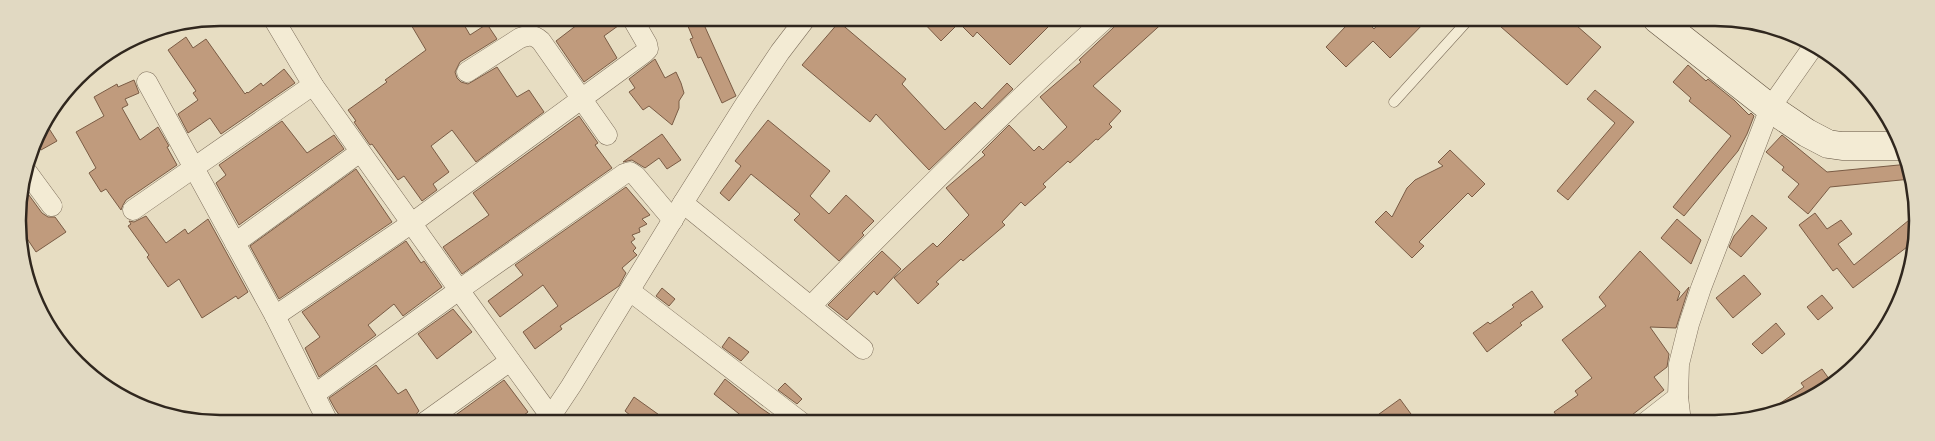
<svg xmlns="http://www.w3.org/2000/svg" width="1935" height="441" font-family="'Crimson Pro',serif">
<style>
.building{fill:#c09b7d;stroke:#7a5c45}
.lines{fill:none;stroke-linecap:round;stroke-linejoin:round}
.lane-casing{stroke:#7e6f5c;stroke-width:11}
.street-casing{stroke:#7e6f5c;stroke-width:21}
.secondary-casing{stroke:#60513f;stroke-width:29}
.lane{stroke:#f3ebd4;stroke-width:10}
.street{stroke:#f3ebd4;stroke-width:20}
.secondary{stroke:#f3ebd4;stroke-width:28}
.rim{fill:none;stroke:#30271e;stroke-width:2.5}
</style>
<rect width="100%" height="100%" fill="#e7ddc2"/>
<g class="building">
<polygon points="407,18 460,18 470,35 487,24 497,39 460,62 455,72 457,78 461,82 468,84 497,67 517,97 529,90 544,112 476,162 452,130 431,146 449,172 433,184 437,190 422,201 404,176 398,180 372,144 370,145 354,122 356,121 348,110 387,82 385,80 426,50"/>
<polygon points="586,18 620,18 622,23 604,36 617,58 584,82 556,41"/>
<polygon points="701,18 736,96 722,103 701,57 698,58 690,39 693,38 687,24"/>
<polygon points="919,18 1057,18 1010,65 977,32 973,37 959,23 941,41"/>
<polygon points="1120,19 1167,19 1093,86 1121,111 1109,124 1112,127 1098,140 1096,139 1070,163 1068,161 1043,184 1046,187 1025,206 1021,202 1002,222 1005,225 963,261 961,259 936,282 939,284 918,304 894,278 933,243 937,247 969,215 946,188 985,155 982,152 1009,125 1034,151 1039,146 1043,150 1067,127 1040,97 1081,62 1079,60 1113,28"/>
<polygon points="1339,19 1364,19 1374,29 1383,19 1428,19 1390,58 1373,41 1346,67 1326,47 1346,26"/>
<polygon points="1492,19 1569,19 1601,47 1567,85"/>
<polygon points="839,22 906,79 902,84 945,130 975,102 982,109 1007,83 1013,89 929,170 876,114 870,122 802,65"/>
<polygon points="186,37 193,48 206,39 245,94 247,92 248,93 261,83 263,86 284,69 295,83 221,134 210,118 188,133 178,114 198,100 193,93 196,91 168,50"/>
<polygon points="655,59 665,78 676,72 681,83 684,93 679,101 679,108 672,125 649,106 643,110 629,92 635,88 629,79"/>
<polygon points="1688,65 1706,81 1708,79 1734,100 1749,115 1751,113 1754,116 1747,134 1738,151 1684,216 1673,207 1731,136 1689,101 1691,98 1673,82"/>
<polygon points="134,80 139,93 125,99 128,105 122,108 140,140 158,127 169,146 167,147 177,165 126,200 123,205 121,210 106,189 101,192 89,173 96,168 76,132 104,116 94,97 117,84 118,87"/>
<polygon points="1595,90 1634,122 1568,200 1557,191 1615,123 1587,99"/>
<polygon points="579,116 598,143 595,145 612,168 462,274 443,247 489,215 473,193"/>
<polygon points="768,120 830,171 810,196 829,214 846,195 874,221 862,233 864,235 839,261 794,220 800,214 751,174 729,201 720,193 741,166 735,161"/>
<polygon points="282,121 307,153 334,135 344,149 239,225 216,183 226,175 219,165"/>
<polygon points="48,127 57,141 41,150 36,141 38,133"/>
<polygon points="662,134 681,160 667,169 659,158 645,168 632,160 623,162"/>
<polygon points="1782,135 1827,172 1909,164 1911,179 1830,187 1808,214 1788,197 1799,184 1782,170 1784,167 1766,152"/>
<polygon points="1450,150 1485,184 1472,197 1468,193 1419,242 1424,246 1412,258 1375,222 1386,211 1392,217 1407,188 1415,180 1443,166 1438,162"/>
<polygon points="356,169 392,222 279,299 250,246"/>
<polygon points="23,187 42,213 48,217 55,217 66,232 36,252 20,228 18,207"/>
<polygon points="626,187 650,215 642,219 647,224 639,228 640,232 632,235 635,239 631,242 636,248 633,251 637,255 622,268 626,273 619,286 560,326 562,329 535,349 523,332 558,306 543,285 500,317 488,301 523,275 515,265"/>
<polygon points="1815,213 1827,229 1841,220 1852,234 1838,244 1854,265 1914,216 1915,241 1853,288 1837,268 1833,271 1799,225"/>
<polygon points="1752,215 1767,228 1741,257 1729,247 1734,236"/>
<polygon points="146,216 166,243 185,229 188,234 208,219 248,292 238,299 236,296 202,318 179,279 168,287 147,257 149,255 128,226 131,224 129,221 134,222"/>
<polygon points="1677,219 1701,240 1691,264 1661,238"/>
<polygon points="406,241 421,263 424,261 442,287 403,316 394,304 368,325 376,335 319,377 305,348 320,337 302,312"/>
<polygon points="882,251 901,269 877,295 874,291 847,320 828,305"/>
<polygon points="1640,251 1680,292 1677,301 1689,287 1676,328 1650,327 1669,354 1667,367 1654,377 1664,390 1623,422 1561,422 1554,412 1578,395 1575,391 1592,378 1562,340 1606,306 1599,297"/>
<polygon points="1744,275 1761,294 1733,318 1716,298"/>
<polygon points="662,288 675,299 669,306 656,296"/>
<polygon points="1532,291 1543,307 1520,323 1522,325 1487,352 1473,333 1488,322 1490,324 1514,307 1512,305"/>
<polygon points="1822,295 1833,308 1818,320 1807,307"/>
<polygon points="453,309 472,332 437,359 418,334"/>
<polygon points="1776,323 1785,334 1762,354 1752,344"/>
<polygon points="729,337 749,352 741,361 722,347"/>
<polygon points="376,365 398,394 406,389 419,411 414,417 413,422 344,422 335,409 329,398"/>
<polygon points="1822,369 1832,383 1804,403 1771,413 1770,410 1804,387 1801,383"/>
<polygon points="725,379 761,408 780,421 747,422 748,421 714,394"/>
<polygon points="504,380 528,412 515,422 446,422"/>
<polygon points="785,383 802,399 797,404 778,390"/>
<polygon points="634,397 669,422 627,422 631,416 625,411"/>
<polygon points="1400,399 1411,414 1400,422 1368,422"/>
</g>
<g class="lines">
<defs>
<polyline id="lane" points="1394,102 1469,19"/>
<g id="street">
<polyline points="273,18 313,85 459,290 315,394"/>
<path d="M467 72 520 38C529 35 533 34 541 41L607 135"/>
<polyline points="147,82 275,316 328,422"/>
<polyline points="27,172 52,206"/>
<polyline points="683,203 863,349"/>
<polyline points="133,210 313,85"/>
<polyline points="235,243 360,152"/>
<polyline points="630,291 801,422"/>
<path d="M811 306C906 208 1004 111 1105 19"/>
<polyline points="275,316 412,223 644,53 648,49 647,44 632,18"/>
<polyline points="425,422 510,361"/>
<polyline points="547,422 571,386 683,203 744,106 780,52 806,18"/>
<polyline points="557,422 551,417 459,290 624,174 630,172 636,176 673,220"/>
<polyline points="1646,422 1678,397"/>
<polyline points="1681,422 1678,397 1679,364 1689,324 1701,288 1770,108 1815,44"/>
</g>
<polyline id="secondary" points="1657,19 1770,108 1807,133 1828,144 1842,146 1900,146"/>
</defs>
<use href="#lane" class="lane-casing"/>
<use href="#street" class="street-casing"/>
<use href="#secondary" class="secondary-casing"/>
<use href="#lane" class="lane"/>
<use href="#street" class="street"/>
<use href="#secondary" class="secondary"/>
</g>
<path d="M0 0H1935V441H0ZM220 26H1715A194 194 0 0 1 1909 220V221A194 194 0 0 1 1715 415H220A194 194 0 0 1 26 221V220A194 194 0 0 1 220 26Z" fill="#e1d9c2" fill-rule="evenodd"/>
<path class="rim" d="M220 26H1715A194 194 0 0 1 1909 220V221A194 194 0 0 1 1715 415H220A194 194 0 0 1 26 221V220A194 194 0 0 1 220 26Z"/>
</svg>
